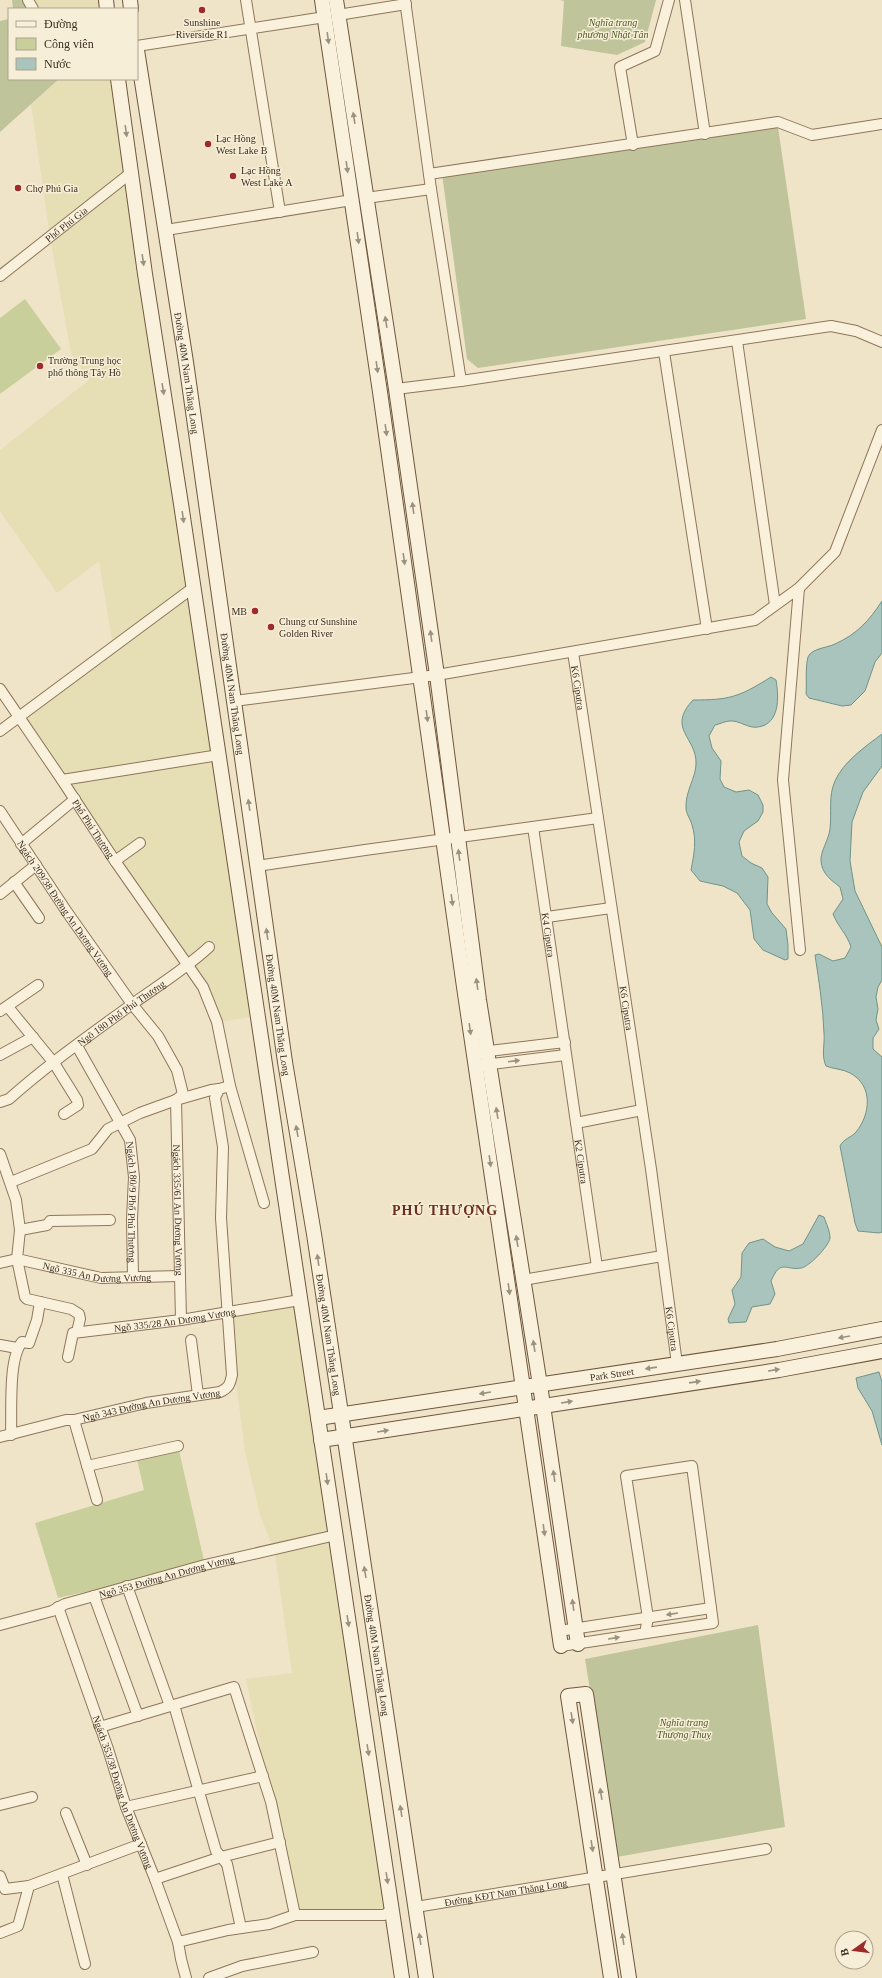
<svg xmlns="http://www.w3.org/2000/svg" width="882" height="1978" font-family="Georgia,serif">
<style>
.farmland{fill:#e6deb5}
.green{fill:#c9cf9b}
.cemetery{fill:#bfc49a}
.water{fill:#a9c4bc;stroke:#6f938a}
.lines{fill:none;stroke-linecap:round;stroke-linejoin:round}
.street-casing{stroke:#8d765c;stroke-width:12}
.secondary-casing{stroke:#6f573f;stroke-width:16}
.street{stroke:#faf1dc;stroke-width:10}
.secondary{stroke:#faf1dc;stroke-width:14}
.oneway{fill:#9c907e}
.poi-dot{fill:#9e2a2b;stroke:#f7eed8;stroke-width:1.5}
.labels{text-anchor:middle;stroke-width:3;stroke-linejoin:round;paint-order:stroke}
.poi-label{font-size:10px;fill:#3d2e20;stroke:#f7eed8;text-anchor:start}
.park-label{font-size:10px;font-style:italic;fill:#4d5a26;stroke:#f7eed8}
.street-label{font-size:10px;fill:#3d2e20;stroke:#f7eed8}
.district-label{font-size:14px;font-weight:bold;letter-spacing:1px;fill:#6b2e1e;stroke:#f7eed8}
</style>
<rect width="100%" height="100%" fill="#f0e4c8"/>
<g class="farmland">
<polygon points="29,0 106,0 107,9 33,9"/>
<polygon points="59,79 118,79 258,1016 217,1022 203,987 18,717 113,646 99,561 57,593 0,511 0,450 89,380 71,353 50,237 31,105"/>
<polygon points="300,1300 392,1910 295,1915 246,1679 292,1673 275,1554 260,1515 245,1452 227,1313"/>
</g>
<g class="green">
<polygon points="25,299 61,349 0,394 0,318"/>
<polygon points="178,1446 205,1565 58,1598 35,1523 144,1490 136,1455"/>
</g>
<g class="cemetery">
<polygon points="12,0 28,0 33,9 13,9"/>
<polygon points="560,0 656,0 645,42 617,55 561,46 564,1"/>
<polygon points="9,19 9,79 59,79 0,132 0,21"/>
<polygon points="778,127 806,319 478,368 467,359 442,174"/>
<polygon points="758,1625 785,1827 617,1857 585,1659"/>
</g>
<g class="water">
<path d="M882 601V653L875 662 865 691 851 705 842 706 809 698 806 694C807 683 805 668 808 657 812 648 827 648 835 644 857 634 869 621 882 601Z"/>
<path d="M771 677 776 680C779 697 780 724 758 727 749 729 739 720 730 721 725 721 720 724 715 725L709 736 712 748 721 761 720 779 724 787 736 792 749 790 758 795 763 805V812L758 821 744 831 739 842 742 856 751 863 762 868 768 877 767 904 772 913 786 929 788 945V959L785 960 763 950 754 939 750 910 737 893 723 886 700 881 691 870C694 854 697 841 692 825 691 820 686 814 686 808 685 792 696 777 696 764 697 737 666 729 693 700 730 700 739 697 771 677Z"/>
<path d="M882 734V766L863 792 852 822 850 861 855 891 882 947V980L878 987 876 997 878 1009 876 1020 879 1029 873 1038V1049L882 1057V1232L879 1233 858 1231 855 1223 840 1146C844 1138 851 1138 856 1132 871 1114 873 1085 850 1073 843 1069 833 1069 826 1066 821 1055 825 1045 824 1033 823 1007 819 981 815 955L819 954 833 961 845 958 851 947C847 934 838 927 833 914L843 899 840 887C831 880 822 874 821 861 820 852 829 839 830 829 832 813 828 796 835 781 843 762 866 746 882 734Z"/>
<path d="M819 1215 824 1217C826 1223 830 1231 830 1238 829 1246 809 1267 801 1268 786 1271 781 1258 771 1281L775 1294 770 1304 752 1307 746 1322 729 1323 728 1319 735 1304 732 1290 741 1277 742 1253 749 1243 763 1239 775 1247 789 1251 803 1244Z"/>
<polygon points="879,1372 882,1382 882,1445 872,1411 858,1388 856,1378"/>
</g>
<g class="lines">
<defs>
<g id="street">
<polyline points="28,0 33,9"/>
<polyline points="246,0 280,212"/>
<polyline points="405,0 431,189 461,381"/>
<polyline points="685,0 705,134"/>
<polyline points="338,15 406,4"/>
<polyline points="137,46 325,17"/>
<polyline points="633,145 620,67 655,51 669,0"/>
<polyline points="429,174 778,122 812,135 882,124"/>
<polyline points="366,198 431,189"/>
<polyline points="166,230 352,200"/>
<path id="s1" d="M0 276 132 172"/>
<polyline points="737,341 775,605"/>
<polyline points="664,352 707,629"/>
<polyline points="396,389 461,381 831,326 856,331 882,342"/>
<polyline points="799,588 783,780 800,950"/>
<path id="s2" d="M573 652 651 1169 677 1364"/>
<path id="s3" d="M0 689 62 780 115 861 203 987 217 1022 230 1086 264 1203"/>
<polyline points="234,701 437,675 755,620 799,588 835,552 882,430"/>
<polyline points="0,731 194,587"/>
<polyline points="62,780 219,755"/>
<path id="s4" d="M0 811 67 912 132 1004 158 1036 177 1070 183 1094 176 1100"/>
<path id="s5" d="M533 827 597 1267"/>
<polyline points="21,844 75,799"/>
<polyline points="115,861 140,843"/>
<polyline points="257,866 365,850 598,818"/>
<polyline points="14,882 39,918"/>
<polyline points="0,894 36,865"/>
<polyline points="547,917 611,908"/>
<polyline points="8,1007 54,1063 77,1100 78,1105 64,1114"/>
<polyline points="0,1011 38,985"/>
<path id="s6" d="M77 1046 130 1140 134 1177 132 1219 133 1277"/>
<polyline points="481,1052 565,1042"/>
<polyline points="0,1055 33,1037"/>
<polyline points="484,1065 566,1055"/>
<path id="s7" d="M176 1100 181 1320"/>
<path id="s8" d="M0 1102 9 1099C47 1065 90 1035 131 1005 159 985 184 970 209 947"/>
<polyline points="576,1123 642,1110"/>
<polyline points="0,1154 16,1200 20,1230 17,1259 25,1297 27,1299 71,1309 79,1314 80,1319 77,1332"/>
<polyline points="11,1182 92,1149 108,1129 140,1113 176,1100 211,1090 219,1089"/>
<polyline points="20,1230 47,1225 50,1221 110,1220"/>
<path id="s9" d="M0 1263 17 1259 101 1278 179 1276"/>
<polyline points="523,1280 662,1256"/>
<polyline points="191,1340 198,1395"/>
<polyline points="0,1345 17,1348"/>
<path id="s10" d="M68 1357 73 1333 181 1320 300 1300"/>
<polyline points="74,1420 97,1500"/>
<path d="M11 1435C12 1411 8 1359 22 1342L29 1343 37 1320 40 1302"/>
<path id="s11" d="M0 1437 66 1420H74L146 1403 220 1392C229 1388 230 1384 232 1375L221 1218 223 1147 215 1098 219 1089 230 1086"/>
<polyline points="87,1466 178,1446"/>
<polyline points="127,1586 170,1706"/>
<polyline points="94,1596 138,1716"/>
<path id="s12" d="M58 1607 108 1749 126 1807 155 1879 178 1942 181 1959 186 1978"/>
<path id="s13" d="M0 1625 52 1611 65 1604 205 1565 336 1535"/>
<polyline points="559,1631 711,1608"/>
<path d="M561 1646C612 1638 662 1631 713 1623L692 1466 626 1476 648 1618 645 1633"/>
<polyline points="174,1705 216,1851 227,1864 241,1928"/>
<polyline points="100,1727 234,1687 271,1802 295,1915"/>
<polyline points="0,1805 32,1797"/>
<polyline points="126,1807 263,1776"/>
<polyline points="66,1813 87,1865"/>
<polyline points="62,1874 85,1964"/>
<polyline points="0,1876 5,1889 29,1886 141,1844"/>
<polyline points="155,1879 221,1857 280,1842"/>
<path id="s14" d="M416 1907 766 1849"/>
<polyline points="0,1933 18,1926 29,1886"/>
<polyline points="178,1942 228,1930 269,1924 295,1915 384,1915 392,1910"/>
<polyline points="209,1978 242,1966 313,1952"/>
</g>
<g id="secondary">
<polyline points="106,0 107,9"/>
<polyline points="130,0 131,9"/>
<polyline points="322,0 380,392 464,987 561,1646"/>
<polyline points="336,0 396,389 437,675 479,1000 540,1385 578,1644"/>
<path id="s15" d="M137 50 186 362 285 1062 314 1234 426 1978"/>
<polyline points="118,79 145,274 181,504 402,1978"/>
<path id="s16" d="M318 1418 777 1349 882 1329"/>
<polyline points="321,1440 779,1370 882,1351"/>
<polyline points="611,1978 568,1696 586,1694 629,1978"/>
</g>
</defs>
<use href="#street" class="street-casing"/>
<use href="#secondary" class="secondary-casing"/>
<use href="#street" class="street"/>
<use href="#secondary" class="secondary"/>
</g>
<defs><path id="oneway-solid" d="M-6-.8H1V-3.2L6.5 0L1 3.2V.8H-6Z"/></defs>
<g class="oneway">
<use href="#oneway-solid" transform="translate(328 38) rotate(82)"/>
<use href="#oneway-solid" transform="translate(354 118) rotate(-99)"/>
<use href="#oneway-solid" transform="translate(126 131) rotate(82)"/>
<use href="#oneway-solid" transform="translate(347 167) rotate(82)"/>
<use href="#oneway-solid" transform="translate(358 238) rotate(82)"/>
<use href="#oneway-solid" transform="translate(143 260) rotate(82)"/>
<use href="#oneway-solid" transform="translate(386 322) rotate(-99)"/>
<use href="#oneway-solid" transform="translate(377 367) rotate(82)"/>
<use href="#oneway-solid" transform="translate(163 389) rotate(81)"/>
<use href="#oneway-solid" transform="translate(386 430) rotate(82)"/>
<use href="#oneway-solid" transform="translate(413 508) rotate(-98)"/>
<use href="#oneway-solid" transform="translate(183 517) rotate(82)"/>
<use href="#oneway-solid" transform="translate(404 559) rotate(82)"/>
<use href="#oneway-solid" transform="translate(431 636) rotate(-98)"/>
<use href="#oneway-solid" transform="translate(427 716) rotate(82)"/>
<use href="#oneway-solid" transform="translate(249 805) rotate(-98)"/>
<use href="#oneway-solid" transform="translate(459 855) rotate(-98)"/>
<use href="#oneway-solid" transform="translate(452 900) rotate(82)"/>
<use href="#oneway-solid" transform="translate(267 934) rotate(-98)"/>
<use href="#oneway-solid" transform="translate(477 984) rotate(-98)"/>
<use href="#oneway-solid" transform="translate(470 1029) rotate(82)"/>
<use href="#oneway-solid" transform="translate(514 1061) rotate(-7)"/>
<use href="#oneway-solid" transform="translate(497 1113) rotate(-99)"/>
<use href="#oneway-solid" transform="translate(297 1131) rotate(-100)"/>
<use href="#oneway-solid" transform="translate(490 1161) rotate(82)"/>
<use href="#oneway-solid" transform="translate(517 1241) rotate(-99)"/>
<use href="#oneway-solid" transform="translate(318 1260) rotate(-98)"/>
<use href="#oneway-solid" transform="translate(509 1289) rotate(82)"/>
<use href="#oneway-solid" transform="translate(844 1337) rotate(170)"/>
<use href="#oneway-solid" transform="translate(534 1346) rotate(-99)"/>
<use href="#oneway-solid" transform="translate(651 1368) rotate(172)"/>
<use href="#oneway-solid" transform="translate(774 1370) rotate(-9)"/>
<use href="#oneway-solid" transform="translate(695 1382) rotate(-8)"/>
<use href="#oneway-solid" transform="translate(485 1393) rotate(171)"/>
<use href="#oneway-solid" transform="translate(567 1402) rotate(-9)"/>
<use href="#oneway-solid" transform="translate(383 1431) rotate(-9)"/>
<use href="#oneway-solid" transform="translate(554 1476) rotate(-98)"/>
<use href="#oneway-solid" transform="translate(327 1479) rotate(82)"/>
<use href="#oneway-solid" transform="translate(544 1530) rotate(82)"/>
<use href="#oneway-solid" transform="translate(365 1572) rotate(-99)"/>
<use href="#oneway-solid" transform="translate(573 1605) rotate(-98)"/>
<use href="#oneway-solid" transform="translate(672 1614) rotate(171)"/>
<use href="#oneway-solid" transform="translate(348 1621) rotate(81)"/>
<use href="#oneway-solid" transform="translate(614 1638) rotate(-9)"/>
<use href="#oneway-solid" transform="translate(572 1718) rotate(81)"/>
<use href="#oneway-solid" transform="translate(368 1750) rotate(81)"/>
<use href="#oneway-solid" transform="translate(601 1794) rotate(-99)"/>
<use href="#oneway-solid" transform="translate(401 1811) rotate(-99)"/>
<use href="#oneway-solid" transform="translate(592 1846) rotate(81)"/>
<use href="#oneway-solid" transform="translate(387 1878) rotate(81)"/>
<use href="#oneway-solid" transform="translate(420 1939) rotate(-98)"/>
<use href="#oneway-solid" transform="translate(623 1939) rotate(-98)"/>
</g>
<g class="poi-dot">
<circle cx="202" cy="10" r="4"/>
<circle cx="208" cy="144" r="4"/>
<circle cx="233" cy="176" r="4"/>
<circle cx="18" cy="188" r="4"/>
<circle cx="40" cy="366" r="4"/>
<circle cx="255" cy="611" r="4"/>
<circle cx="271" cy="627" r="4"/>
</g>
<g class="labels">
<g class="poi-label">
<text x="202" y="26" text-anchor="middle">Sunshine<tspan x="202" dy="12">Riverside R1</tspan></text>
<text x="216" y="142">Lạc Hồng<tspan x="216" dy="12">West Lake B</tspan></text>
<text x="241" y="174">Lạc Hồng<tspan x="241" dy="12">West Lake A</tspan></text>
<text x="26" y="192">Chợ Phú Gia</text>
<text x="48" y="364">Trường Trung học<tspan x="48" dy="12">phổ thông Tây Hồ</tspan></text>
<text x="247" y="615" text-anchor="end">MB</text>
<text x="279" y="625">Chung cư Sunshine<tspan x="279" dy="12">Golden River</tspan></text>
</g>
<g class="park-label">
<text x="613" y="26">Nghĩa trang<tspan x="613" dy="12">phường Nhật Tân</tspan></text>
<text x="684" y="1726">Nghĩa trang<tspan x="684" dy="12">Thượng Thuỵ</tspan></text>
</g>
<g class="street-label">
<text dy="4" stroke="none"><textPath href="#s1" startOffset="84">Phố Phú Gia</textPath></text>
<text dy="4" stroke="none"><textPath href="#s15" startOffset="327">Đường 40M Nam Thăng Long</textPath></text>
<text dy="4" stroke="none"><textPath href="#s2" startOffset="36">K6 Ciputra</textPath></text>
<text dy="4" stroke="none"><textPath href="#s15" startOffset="651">Đường 40M Nam Thăng Long</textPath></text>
<text dy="4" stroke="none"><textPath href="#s3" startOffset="168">Phố Phú Thượng</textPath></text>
<text dy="4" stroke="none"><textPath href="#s4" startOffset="117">Ngách 209/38 Đường An Dương Vương</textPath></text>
<text dy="4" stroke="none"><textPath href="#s5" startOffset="109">K4 Ciputra</textPath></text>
<text dy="4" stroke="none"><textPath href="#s2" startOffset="360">K6 Ciputra</textPath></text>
<text dy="4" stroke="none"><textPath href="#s8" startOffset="151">Ngõ 180 Phố Phú Thượng</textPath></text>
<text dy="4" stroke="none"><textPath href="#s15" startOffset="975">Đường 40M Nam Thăng Long</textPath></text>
<text dy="4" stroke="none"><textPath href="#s5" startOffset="338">K2 Ciputra</textPath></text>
<text dy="4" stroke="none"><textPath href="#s6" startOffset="170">Ngách 180/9 Phố Phú Thượng</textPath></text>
<text dy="4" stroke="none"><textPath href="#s7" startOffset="110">Ngách 335/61 An Dương Vương</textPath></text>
<text dy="4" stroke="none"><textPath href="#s9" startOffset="99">Ngõ 335 An Dương Vương</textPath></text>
<text dy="4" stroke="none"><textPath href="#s10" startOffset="127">Ngõ 335/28 An Dương Vương</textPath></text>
<text dy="4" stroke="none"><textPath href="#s2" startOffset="684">K6 Ciputra</textPath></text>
<text dy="4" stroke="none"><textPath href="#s15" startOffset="1299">Đường 40M Nam Thăng Long</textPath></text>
<text dy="4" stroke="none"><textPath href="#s16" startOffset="297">Park Street</textPath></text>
<text dy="4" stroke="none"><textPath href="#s11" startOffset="155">Ngõ 343 Đường An Dương Vương</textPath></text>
<text dy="4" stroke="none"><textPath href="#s13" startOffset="174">Ngõ 353 Đường An Dương Vương</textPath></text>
<text dy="4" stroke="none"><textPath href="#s15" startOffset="1623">Đường 40M Nam Thăng Long</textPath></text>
<text dy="4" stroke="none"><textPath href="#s12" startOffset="196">Ngách 353/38 Đường An Dương Vương</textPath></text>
<text dy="4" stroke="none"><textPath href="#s14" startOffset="91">Đường KĐT Nam Thăng Long</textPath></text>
</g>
<g class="district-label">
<text x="445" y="1215">PHÚ THƯỢNG</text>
</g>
</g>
<rect x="8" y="8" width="130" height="72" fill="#f7eed8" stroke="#ada18e"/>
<rect x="16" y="21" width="20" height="6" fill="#faf1dc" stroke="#ada18e"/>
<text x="44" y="28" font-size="12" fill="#3d2e20">Đường</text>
<rect x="16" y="38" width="20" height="12" fill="#c9cf9b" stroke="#ada18e"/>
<text x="44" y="48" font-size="12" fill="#3d2e20">Công viên</text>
<rect x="16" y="58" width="20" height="12" fill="#a9c4bc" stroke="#ada18e"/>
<text x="44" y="68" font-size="12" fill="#3d2e20">Nước</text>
<g transform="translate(854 1950) rotate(256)"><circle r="19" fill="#f7eed8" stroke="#ada18e"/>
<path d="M0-3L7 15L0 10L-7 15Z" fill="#9e2a2b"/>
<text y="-6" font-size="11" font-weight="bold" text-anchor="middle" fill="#3d2e20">B</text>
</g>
</svg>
